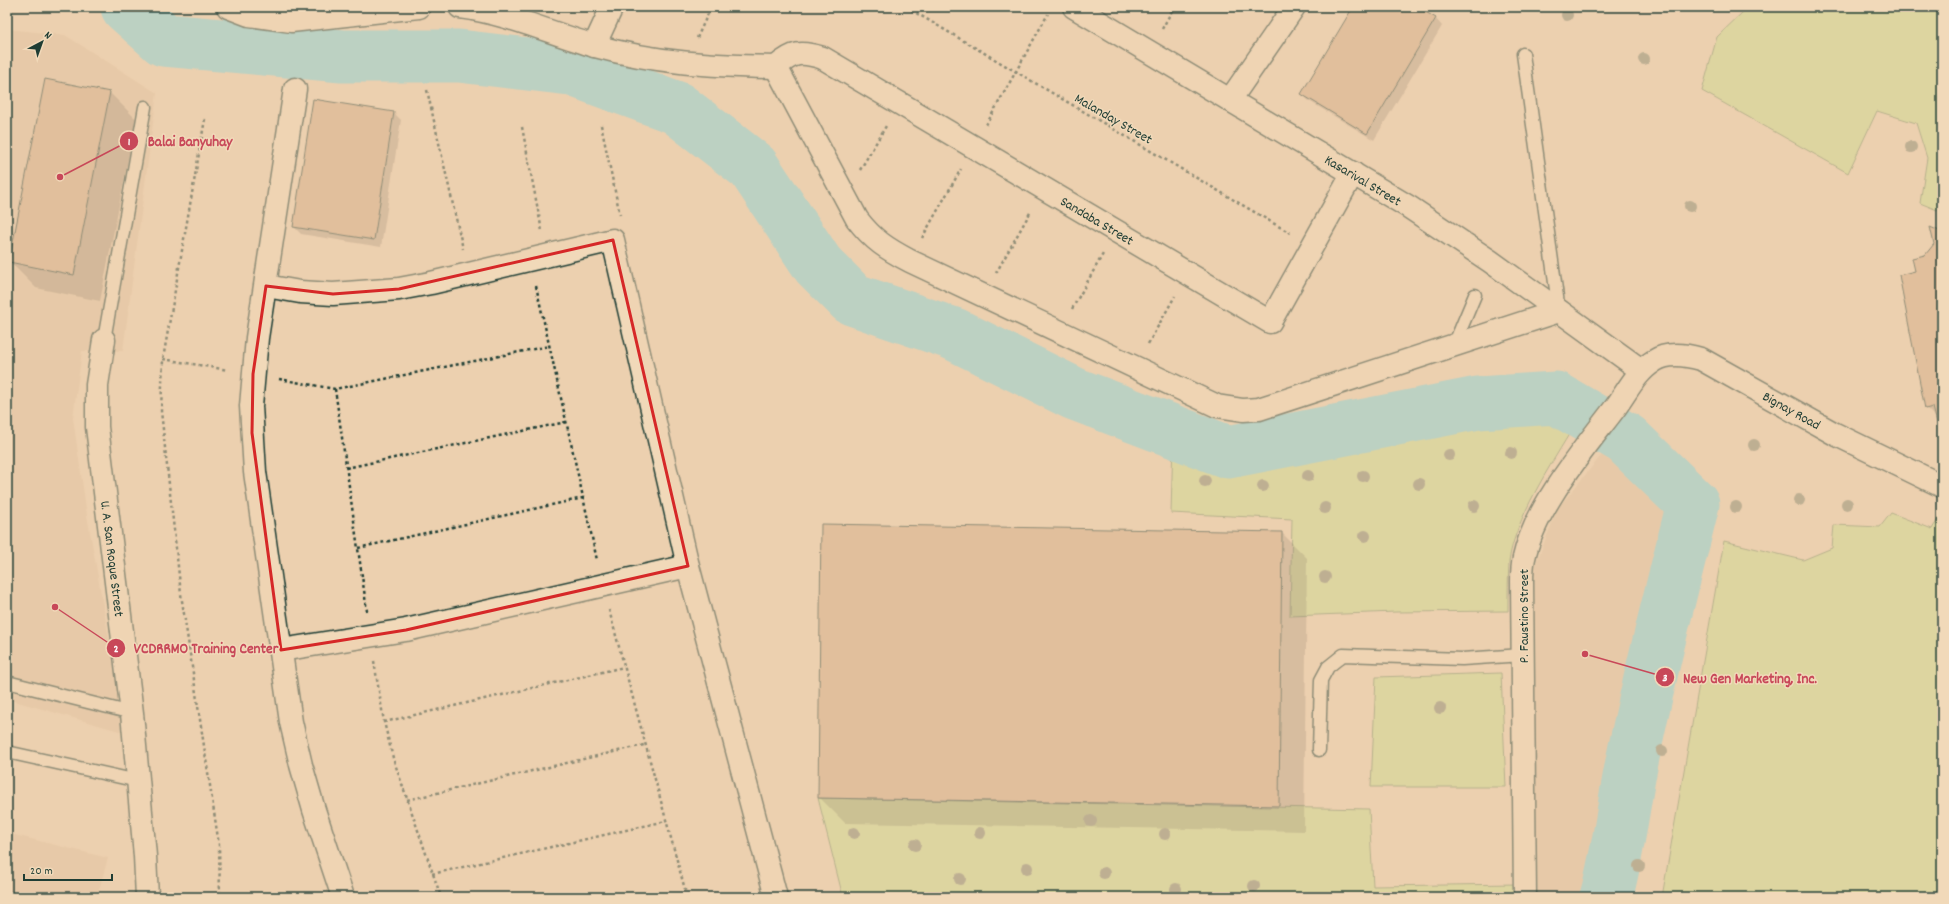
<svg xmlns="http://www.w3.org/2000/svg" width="1949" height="904" font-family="Dekko,sans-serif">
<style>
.built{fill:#e0c2a0}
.green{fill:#cbdb8f;stroke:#758c62}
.shadow{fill:#0003}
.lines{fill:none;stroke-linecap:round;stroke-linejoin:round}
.river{stroke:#81d2d9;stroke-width:53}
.building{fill:#d2aa85;stroke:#1f3d34}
.lane-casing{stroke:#1f3d34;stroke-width:15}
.street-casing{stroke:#1f3d34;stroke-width:25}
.secondary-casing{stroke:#1f3d34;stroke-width:25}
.path{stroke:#1f3d34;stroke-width:2.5;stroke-dasharray:3 3;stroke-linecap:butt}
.lane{stroke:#f1d9b9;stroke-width:12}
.street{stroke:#f1d9b9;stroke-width:22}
.secondary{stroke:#f1d9b9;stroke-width:22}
.tree{fill:#858870}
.marked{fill:none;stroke:#d62828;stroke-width:3;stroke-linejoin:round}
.labels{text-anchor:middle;stroke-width:3;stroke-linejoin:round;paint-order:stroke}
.street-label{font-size:14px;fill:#1f3d34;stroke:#f1d9b9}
.leader{fill:none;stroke:#c84859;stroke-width:1.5}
.callout-dot{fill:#c84859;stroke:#f1d9b9;stroke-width:1.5}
.mark-label{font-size:12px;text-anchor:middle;font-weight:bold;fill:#fff}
.callout-label{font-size:15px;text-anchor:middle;font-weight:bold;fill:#c84859;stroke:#f1d9b9;stroke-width:3;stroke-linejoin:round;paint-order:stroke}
</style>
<rect width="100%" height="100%" fill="#ecd0af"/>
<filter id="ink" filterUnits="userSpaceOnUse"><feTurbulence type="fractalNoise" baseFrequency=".025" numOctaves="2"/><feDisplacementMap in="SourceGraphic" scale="8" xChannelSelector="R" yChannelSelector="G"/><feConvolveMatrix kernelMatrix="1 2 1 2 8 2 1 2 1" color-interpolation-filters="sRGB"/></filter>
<g filter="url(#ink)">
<g class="built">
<polygon points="7,29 65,35 157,93 123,351 82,351 73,418 87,515 126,733 7,699"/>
<polygon points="1609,446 1627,453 1676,501 1621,720 1600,897 1536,897 1532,588 1534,568 1558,508"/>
<polygon points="7,833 108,858 97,897 7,897"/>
</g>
<g class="green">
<polygon points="1748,7 1942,7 1942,212 1920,203 1927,158 1916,123 1877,111 1848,173 1702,91 1717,37"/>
<path d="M1552 413 1574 426C1552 463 1514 520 1509 562 1508 578 1508 595 1508 611L1396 612 1290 616 1292 519 1171 513 1173 441 1229 463 1477 415Z"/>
<polygon points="1891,513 1932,529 1942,513 1942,897 1662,897 1724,541 1803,560 1832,548 1834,525 1880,527"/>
<polygon points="1501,673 1506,787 1371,787 1376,677"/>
<polygon points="818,798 1369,809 1373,886 1518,884 1518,897 843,897"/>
</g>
<g class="shadow">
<polygon points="1354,7 1415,7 1436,19 1442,26 1374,140 1309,101 1302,94"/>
<polygon points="46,81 110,93 136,119 100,301 36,288 10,262"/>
<polygon points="313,100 394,113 401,120 381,247 301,234 294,227"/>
<polygon points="1942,233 1942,439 1937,419 1926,408 1917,272"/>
<polygon points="1281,532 1307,558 1304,831 845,823 819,797"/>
</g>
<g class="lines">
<path class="river" d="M127 7 164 40 342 56H459L570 69 677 108 753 167 818 265 852 299 954 334 1075 394 1228 452 1478 403 1556 398 1626 439 1693 504C1672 588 1650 672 1633 757 1623 804 1619 851 1606 897"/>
</g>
<g class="building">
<polygon points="1353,7 1417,7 1436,18 1367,134 1301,94"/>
<polygon points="45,79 110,92 74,275 9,262"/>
<polygon points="313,99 394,112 374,240 293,227"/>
<polygon points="1930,227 1942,232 1942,443 1933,407 1925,409 1899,275 1915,271 1912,258 1925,255 1934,244"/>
<polygon points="821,524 1282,532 1279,806 818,798"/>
</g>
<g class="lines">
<defs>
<g id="lane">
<polyline points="1523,54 1559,311"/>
<polyline points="104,340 145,107"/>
<polyline points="1454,345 1475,295"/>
<polyline points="7,682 132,713"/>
<polyline points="1319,750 1321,680 1328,667 1343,655 1462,659 1523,655"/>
<polyline points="7,752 138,781"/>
</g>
<g id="street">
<polyline points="228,7 249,15 291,21 419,7"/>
<path d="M460 7C507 13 550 33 595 46 656 63 713 66 776 67"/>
<path id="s1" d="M1074 7 1409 207 1490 261 1641 370"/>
<polyline points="594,46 612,7"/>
<path d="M776 67 857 219C873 240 887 249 910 261L1217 406 1243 410 1259 409 1559 311"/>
<path id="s2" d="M776 67C793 52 801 51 823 58L1270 322 1353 173"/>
<polyline points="295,89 257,338 251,406 255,472 291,722 301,765 314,810 343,897"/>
<polyline points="1230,100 1294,7"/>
<polyline points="266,286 300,292 333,294 399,289 431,283 613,240 688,566 776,897"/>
<path id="s3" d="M104 340 97 385V427L132 713 145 856 147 897"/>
<polyline points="281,650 406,630 688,566"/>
</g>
<g id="secondary">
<path id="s4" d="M1525 897 1522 582C1522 575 1522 566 1524 558 1535 507 1584 449 1615 408 1627 392 1636 372 1654 361 1667 352 1687 355 1701 359L1835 434 1942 486"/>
</g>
</defs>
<use href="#lane" class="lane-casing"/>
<use href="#street" class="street-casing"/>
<use href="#secondary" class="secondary-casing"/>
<g class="path">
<polyline points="906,7 1290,233"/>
<polyline points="1162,29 1174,7"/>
<polyline points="697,38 711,7"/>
<polyline points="427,90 463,249"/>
<polyline points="205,119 163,359 161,411 181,594 219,845 220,897"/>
<polyline points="601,125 620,215"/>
<polyline points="986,125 1048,14"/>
<polyline points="522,127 542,231"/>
<polyline points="860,170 886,126"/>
<polyline points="922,238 961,169"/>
<polyline points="996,273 1031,211"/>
<polyline points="536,286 597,560"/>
<polyline points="1072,309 1103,254"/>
<polyline points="1148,344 1175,296"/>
<polyline points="163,359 228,370"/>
<polyline points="279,379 335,389 549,346"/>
<polyline points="335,389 367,611"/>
<polyline points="346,468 566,422"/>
<polyline points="358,548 583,498"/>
<polyline points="609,610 687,897"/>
<polyline points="374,661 384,722 393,758 441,897"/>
<polyline points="384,722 624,667"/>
<polyline points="407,800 644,745"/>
<polyline points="432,874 666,821"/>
<polyline points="681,897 686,896"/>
</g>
<use href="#lane" class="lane"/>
<use href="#street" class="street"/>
<use href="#secondary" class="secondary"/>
</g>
<g class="tree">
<circle cx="1567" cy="15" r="6"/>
<circle cx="1644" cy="59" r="6"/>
<circle cx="1911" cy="147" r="6"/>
<circle cx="1690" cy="206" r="6"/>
<circle cx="1754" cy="445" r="6"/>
<circle cx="1511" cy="453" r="6"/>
<circle cx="1449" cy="455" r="6"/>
<circle cx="1308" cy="476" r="6"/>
<circle cx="1363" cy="476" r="6"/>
<circle cx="1205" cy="481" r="6"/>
<circle cx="1419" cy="484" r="6"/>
<circle cx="1263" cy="486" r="6"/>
<circle cx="1799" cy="500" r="6"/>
<circle cx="1847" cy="504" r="6"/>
<circle cx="1474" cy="506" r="6"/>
<circle cx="1736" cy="507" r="6"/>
<circle cx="1325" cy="508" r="6"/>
<circle cx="1365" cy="536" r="6"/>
<circle cx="1325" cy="577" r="6"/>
<circle cx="1440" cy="708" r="6"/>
<circle cx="1662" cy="751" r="6"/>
<circle cx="1091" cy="821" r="6"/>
<circle cx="854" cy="833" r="6"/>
<circle cx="980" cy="833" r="6"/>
<circle cx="1165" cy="834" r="6"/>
<circle cx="915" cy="845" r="6"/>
<circle cx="1639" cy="866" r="6"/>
<circle cx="1027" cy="868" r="6"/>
<circle cx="1104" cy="873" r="6"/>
<circle cx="960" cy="879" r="6"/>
<circle cx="1254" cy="886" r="6"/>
<circle cx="1176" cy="889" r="6"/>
</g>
</g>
<path d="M0 0H1949V904H0ZM613 240 688 566 406 630 281 650 252 433 253 374 266 286 333 294 399 289Z" fill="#ecd0af" fill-opacity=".55" fill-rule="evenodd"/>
<path class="marked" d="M613 240 688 566 406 630 281 650 252 433 253 374 266 286 333 294 399 289Z"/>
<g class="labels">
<g class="street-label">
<text transform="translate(1114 118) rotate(30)" y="5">Malanday Street</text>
<text dy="5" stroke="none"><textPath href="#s1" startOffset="337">Kasarival Street</textPath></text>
<text dy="5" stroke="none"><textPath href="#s2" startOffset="370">Sandaba Street</textPath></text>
<text dy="5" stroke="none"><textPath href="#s4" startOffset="730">Bignay Road</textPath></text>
<text dy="5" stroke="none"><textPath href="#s3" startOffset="220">U. A. San Roque Street</textPath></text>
<text transform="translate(1523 616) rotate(-90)" y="5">P. Faustino Street</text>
</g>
</g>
<path class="leader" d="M60 177L129 141M55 607L116 648M1585 654L1665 677"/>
<g class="callout-dot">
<circle cx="60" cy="177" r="4"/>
<circle cx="55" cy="607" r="4"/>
<circle cx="1585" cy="654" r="4"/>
<circle cx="129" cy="141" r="10"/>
<circle cx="116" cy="648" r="10"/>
<circle cx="1665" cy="677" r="10"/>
</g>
<g class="mark-label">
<text x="129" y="145">1</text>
<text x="116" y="652">2</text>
<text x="1665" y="681">3</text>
</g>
<g class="callout-label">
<text x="190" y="146">Balai Banyuhay</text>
<text x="206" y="653">VCDRRMO Training Center</text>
<text x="1750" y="683">New Gen Marketing, Inc.</text>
</g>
<rect width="1949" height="904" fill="none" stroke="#f1d9b9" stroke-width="24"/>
<rect x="12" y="12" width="1925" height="880" fill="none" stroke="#1f3d34" stroke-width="1.5" filter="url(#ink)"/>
<g transform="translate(42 42) rotate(41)" stroke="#f1d9b9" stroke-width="3" paint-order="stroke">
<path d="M0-3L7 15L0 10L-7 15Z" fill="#1f3d34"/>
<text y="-6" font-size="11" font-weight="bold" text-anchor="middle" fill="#1f3d34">N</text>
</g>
<path d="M24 874v6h88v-6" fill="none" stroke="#1f3d34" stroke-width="2"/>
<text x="30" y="874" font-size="12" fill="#1f3d34" stroke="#f1d9b9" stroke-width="3" paint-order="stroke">20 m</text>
</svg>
